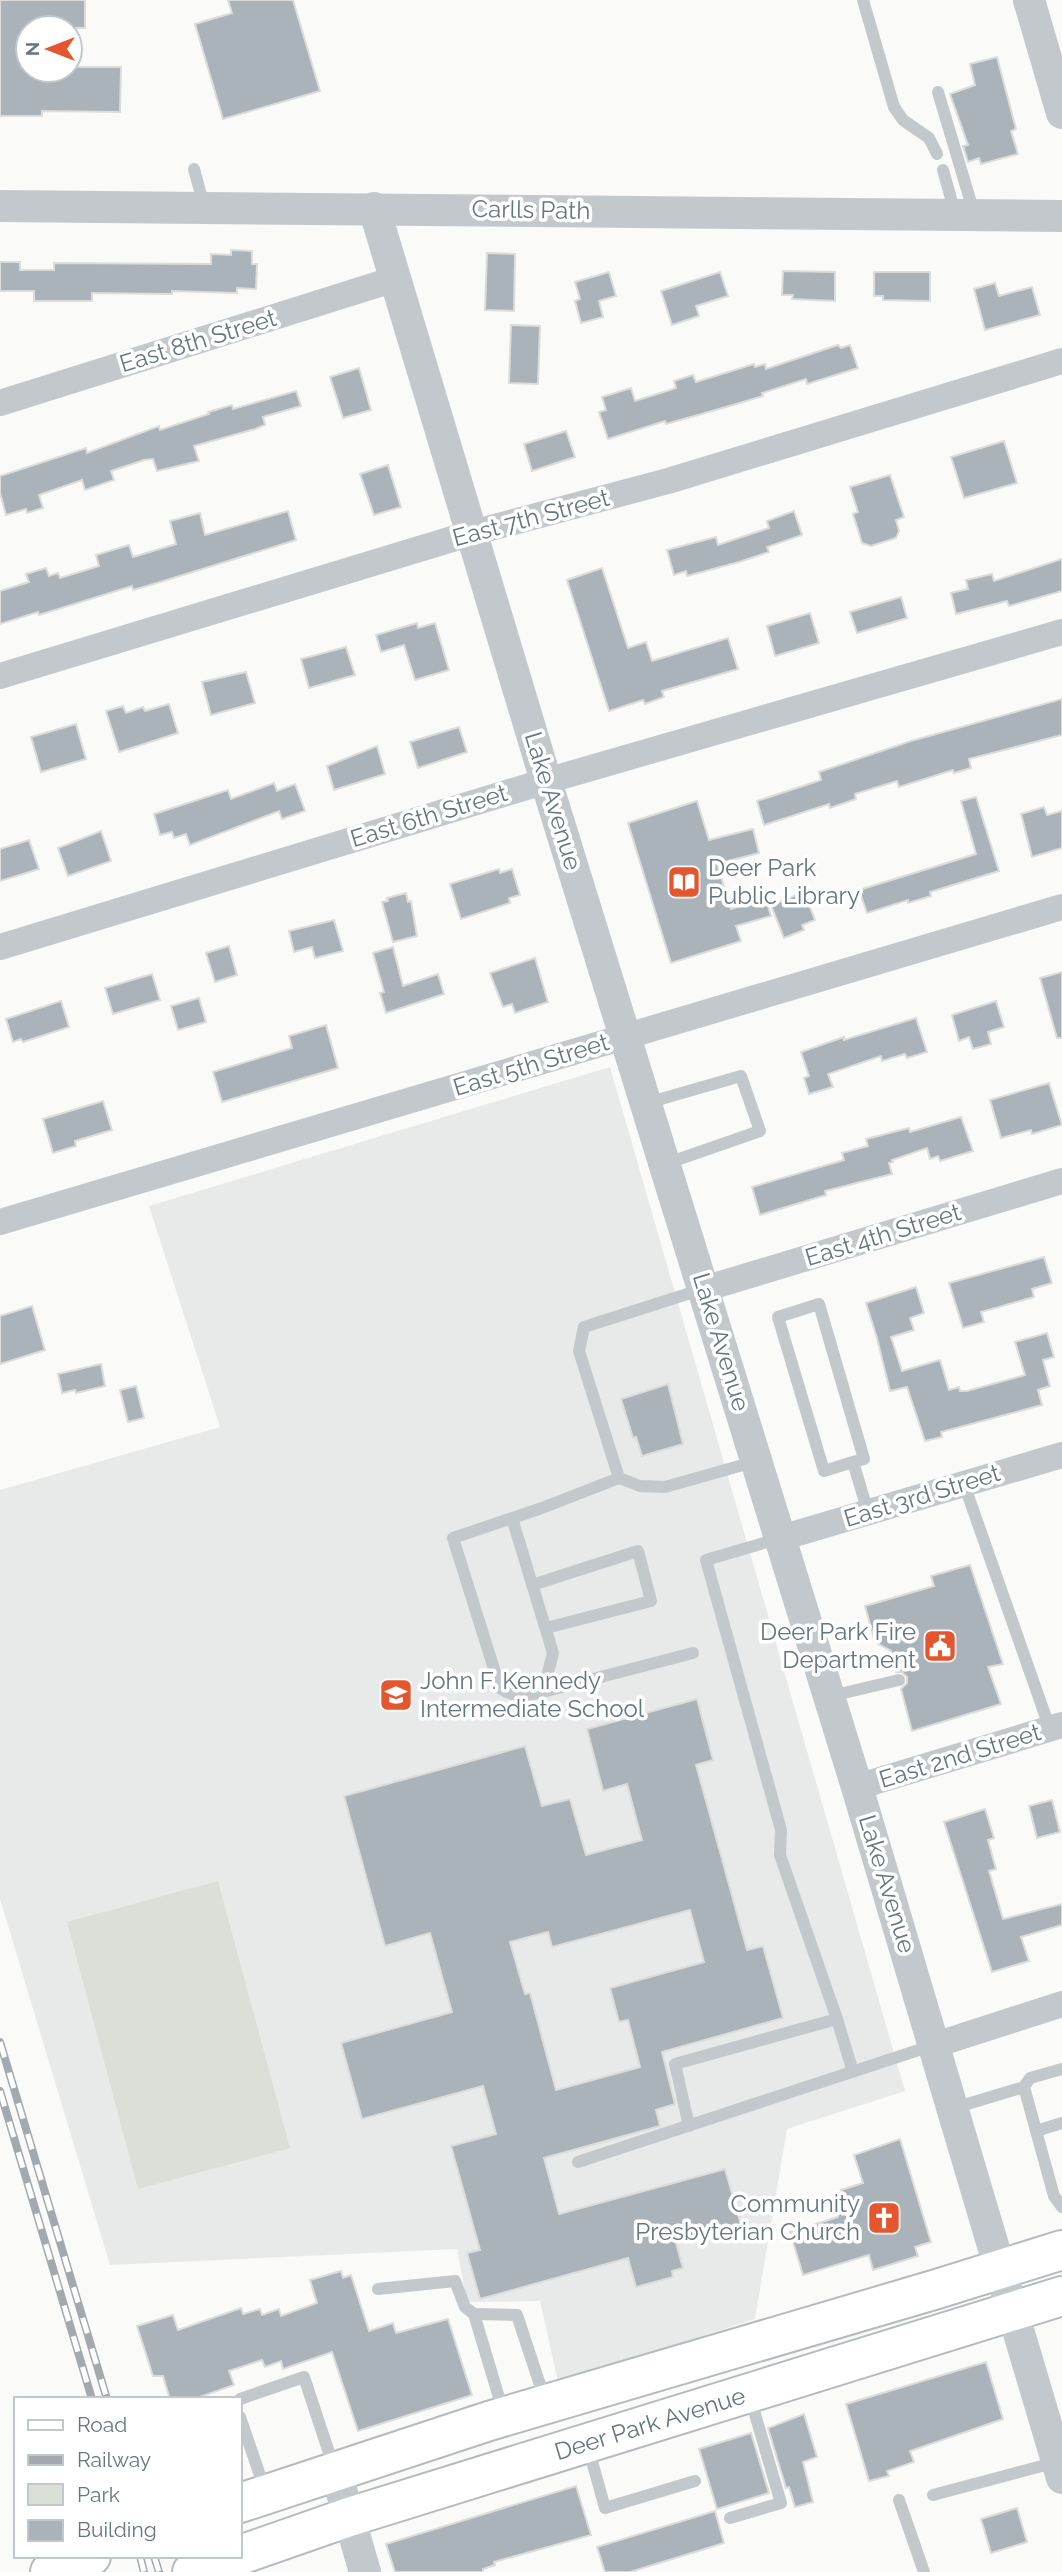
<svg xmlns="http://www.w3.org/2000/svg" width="1062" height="2572" font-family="Raleway,sans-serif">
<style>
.built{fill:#e8e9e9}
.green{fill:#dadfd7}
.building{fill:#aab3b9;stroke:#dcdcda;stroke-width:2;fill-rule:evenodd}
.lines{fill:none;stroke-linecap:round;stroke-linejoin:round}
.primary-casing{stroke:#b5babe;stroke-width:42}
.service{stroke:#c3c8cc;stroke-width:12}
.minor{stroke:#c3c8cc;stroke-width:26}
.tertiary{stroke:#c3c8cc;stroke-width:32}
.primary{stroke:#fff;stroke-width:38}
.rail-casing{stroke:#a2aab0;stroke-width:8}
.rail{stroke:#fff;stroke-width:5;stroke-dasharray:16;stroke-linecap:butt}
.labels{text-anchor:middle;stroke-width:7;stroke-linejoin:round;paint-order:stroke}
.street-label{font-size:24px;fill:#657683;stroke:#fff}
.poi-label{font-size:24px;fill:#657683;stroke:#fff;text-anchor:start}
</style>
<rect width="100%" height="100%" fill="#fafaf8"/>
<polygon class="built" points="610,1067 905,2091 787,2129 755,2319 558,2382 540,2301 467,2302 457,2249 110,2265 0,1899 0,1490 220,1427 149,1206"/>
<polygon class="green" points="218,1881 290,2148 138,2189 67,1922"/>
<g class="building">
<polygon points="0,0 85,0 85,28 28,28 28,70 70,70 70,67 121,67 120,112 42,111 42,116 0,116"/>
<polygon points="228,0 293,0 320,91 223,119 195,24 232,13"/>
<polygon points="997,57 1016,129 1011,131 1018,154 981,164 979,158 968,162 963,146 968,145 950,94 975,85 970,64"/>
<polygon points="231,250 252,251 252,264 257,264 256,289 237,288 237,293 172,291 172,294 92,293 92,301 34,301 34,291 0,291 0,262 20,262 20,270 54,270 54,263 211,264 211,254 231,255"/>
<polygon points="487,253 515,254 514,311 485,310"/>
<polygon points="783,271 835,272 835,301 792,299 793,295 782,295"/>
<polygon points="609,272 616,296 599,301 603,317 581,323 575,301 580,299 575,282"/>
<polygon points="720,272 728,296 696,306 699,316 672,325 661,291"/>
<polygon points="874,272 930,272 930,301 883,300 883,296 874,296"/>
<polygon points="995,283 999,296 1032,287 1040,315 985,330 974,289"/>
<polygon points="511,325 540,326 538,384 509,383"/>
<polygon points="838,345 841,348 850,345 858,368 807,384 806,379 762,393 763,396 726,407 666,424 665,421 608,439 599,412 606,410 602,397 631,388 635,401 676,388 674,381 693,375 696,382 754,364 755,367 765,364 766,369"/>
<polygon points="359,368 371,410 343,418 330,377"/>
<polygon points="296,391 301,406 263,417 265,425 255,429 194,446 199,461 157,471 153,459 144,460 111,471 114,480 85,490 82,480 39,495 43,508 27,513 26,509 6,515 0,493 0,476 86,448 87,453 159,426 160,430 209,414 208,412 232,405 233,409"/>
<polygon points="566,431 575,457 532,471 524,444"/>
<polygon points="1004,441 1017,483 964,498 951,457"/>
<polygon points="388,465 401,507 374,515 360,474"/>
<polygon points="890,475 904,517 896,520 899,531 896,538 871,546 862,543 853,514 858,512 850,487"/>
<polygon points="288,511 296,540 157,583 133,590 132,586 39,615 38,612 0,624 0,591 29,582 26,574 46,568 49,576 58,573 60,578 99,566 96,555 129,545 133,557 176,544 170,521 200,513 205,535"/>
<polygon points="794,511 802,535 767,547 769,552 739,562 687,576 686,571 674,575 667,550 716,537 718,545 769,528 767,521"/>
<polygon points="1062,559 1062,591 1009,606 1007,601 956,614 951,593 968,589 966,580 992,574 994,581"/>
<polygon points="602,568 628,648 646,642 652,661 728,638 738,669 662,691 664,697 645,704 643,700 609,711 567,580"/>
<polygon points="901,597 907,618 857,633 850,612"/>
<polygon points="810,613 819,643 775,656 767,626"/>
<polygon points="417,623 418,628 435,623 449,670 415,680 404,645 381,652 376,635"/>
<polygon points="346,647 355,675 309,688 301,659"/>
<polygon points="246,672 255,703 211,715 202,682"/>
<polygon points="1062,699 1062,735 969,759 971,768 954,773 953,770 899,787 897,781 855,794 856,799 830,808 829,804 764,825 757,801 821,780 819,772 911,741"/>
<polygon points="169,704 178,733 119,752 106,711 123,706 126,713 143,707 145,711"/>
<polygon points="76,724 86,759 41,772 31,737"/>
<polygon points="459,727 467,752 418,768 410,742"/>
<polygon points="377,746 385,774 334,790 327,766"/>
<polygon points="274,783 277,791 295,784 305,811 282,819 279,811 190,845 186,834 174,838 172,832 160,835 154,814 228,790 231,799"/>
<polygon points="976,797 999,871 930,892 931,896 908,903 908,900 867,913 859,890 976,854 961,801"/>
<polygon points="697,801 709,840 753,829 759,853 717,864 731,909 766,899 771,916 736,926 741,941 671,963 628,823"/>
<polygon points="1044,807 1047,815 1062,811 1062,848 1032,857 1021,814"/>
<polygon points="101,831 111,861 68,876 58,848"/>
<polygon points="29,840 39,869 0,881 0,849"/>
<polygon points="499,869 500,873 512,869 520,895 509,898 510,903 461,919 450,884"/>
<polygon points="804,892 815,920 802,925 804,930 784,938 771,905"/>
<polygon points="406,893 408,902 411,901 417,936 393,942 382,902 388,901 387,898"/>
<polygon points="334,920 343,951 315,958 312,947 294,952 289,931"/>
<polygon points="229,946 237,975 215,982 206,953"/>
<polygon points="393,947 403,986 438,974 444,994 386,1013 380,993 384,992 373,953"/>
<polygon points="535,958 548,1002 515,1013 512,1004 503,1007 490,973"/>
<polygon points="1062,972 1062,1038 1057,1038 1040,978"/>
<polygon points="152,974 160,1000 113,1014 105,988"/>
<polygon points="199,998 206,1022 178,1030 171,1006"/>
<polygon points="61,1001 69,1027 23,1042 21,1039 13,1042 6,1019"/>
<polygon points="996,1001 1004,1027 988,1032 991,1044 973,1049 969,1037 959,1041 952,1015"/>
<polygon points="916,1018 927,1052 907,1058 905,1054 882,1061 881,1056 828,1074 833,1087 809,1094 804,1078 809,1076 801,1052 844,1037 844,1040"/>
<polygon points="326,1025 338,1068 222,1102 213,1072 292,1048 289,1036"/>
<polygon points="1049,1083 1062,1125 1032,1134 1031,1130 1001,1138 990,1100"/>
<polygon points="103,1101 112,1130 75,1141 76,1146 53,1153 43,1119"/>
<polygon points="961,1117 973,1151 940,1161 938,1156 930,1159 927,1148 892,1160 893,1162 889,1163 892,1174 825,1191 826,1195 760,1215 752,1187 844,1160 842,1153 868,1146 866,1139 909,1128 910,1132"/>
<polygon points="1044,1257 1052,1283 1032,1289 1034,1297 981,1312 984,1322 963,1328 949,1283"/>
<polygon points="916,1287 924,1313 910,1318 914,1330 891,1337 902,1371 940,1360 949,1390 959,1387 960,1391 967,1391 1025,1375 1015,1342 1047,1333 1054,1357 1043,1360 1050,1386 1038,1390 1042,1405 941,1432 942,1437 925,1441 907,1387 890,1391 877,1338 866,1303"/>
<polygon points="32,1306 45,1350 0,1364 0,1316"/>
<polygon points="101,1364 105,1386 76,1393 75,1390 62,1393 58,1374"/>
<polygon points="668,1384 683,1444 642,1456 636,1437 633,1438 621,1399"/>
<polygon points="136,1386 144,1418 128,1422 120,1390"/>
<polygon points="970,1565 1003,1664 988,1667 1001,1704 912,1731 901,1689 907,1683 907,1677 902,1672 896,1672 891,1651 875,1642 865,1606 934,1586 931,1576"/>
<path d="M697 1699 713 1760 696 1765 747 1950 763 1946 783 2018 662 2052 675 2104 656 2110 660 2126 544 2158 559 2214 725 2169 741 2225 676 2243 683 2268 672 2271 673 2277 636 2287 628 2258 480 2299 467 2253 480 2250 451 2146 496 2134 483 2086 362 2119 341 2043 452 2012 430 1933 385 1946 344 1796 525 1746 542 1806 570 1799 586 1855 642 1840 627 1784 603 1791 587 1729ZM690 1910 704 1962 610 1988 619 2022 628 2020 640 2067 556 2090 530 1993 525 1994 510 1942 548 1932 552 1947Z"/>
<polygon points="1052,1800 1060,1832 1037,1838 1029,1806"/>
<polygon points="985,1809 994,1838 988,1840 996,1869 989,1871 1003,1919 1062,1904 1062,1925 1021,1937 1029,1961 992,1972 944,1822"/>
<polygon points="900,2139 931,2242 915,2247 918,2256 873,2270 869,2255 803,2275 790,2232 838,2217 833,2200 843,2197 841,2190 863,2183 854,2155"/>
<polygon points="341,2271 343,2278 351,2275 369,2331 393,2323 396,2333 448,2319 472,2395 358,2431 332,2352 283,2369 281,2361 265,2367 262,2360 229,2371 234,2385 194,2399 170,2399 163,2376 153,2376 137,2326 173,2315 178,2330 241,2308 243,2314 260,2309 262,2315 279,2309 281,2316 317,2303 310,2280"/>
<polygon points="986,2362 1003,2419 910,2451 914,2462 887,2471 889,2476 869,2481 846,2404"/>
<polygon points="804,2414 817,2457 803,2462 813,2502 795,2507 789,2487 786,2488 768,2428"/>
<polygon points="751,2433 769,2493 717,2509 699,2449"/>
<polygon points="576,2486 591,2535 494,2562 495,2565 483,2569 483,2572 395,2572 386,2544"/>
<polygon points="1017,2508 1027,2542 991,2553 981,2519"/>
<polygon points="715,2511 724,2543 630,2572 605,2572 597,2547"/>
</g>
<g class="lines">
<defs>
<g id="primary">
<polyline points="240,2503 489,2421 937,2289 1062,2250"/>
<polyline points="240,2555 349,2517 1062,2296"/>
<polyline points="50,2572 91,2556"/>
<polyline points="192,2572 237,2556"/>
</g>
</defs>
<use href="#primary" class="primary-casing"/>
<g class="service">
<polyline points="863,0 894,107 903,120 929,138 937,154"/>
<polyline points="938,92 974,213"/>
<polyline points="194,169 204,206"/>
<polyline points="943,170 955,213"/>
<polyline points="647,1103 741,1076 760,1131 665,1164"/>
<polyline points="703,1289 584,1327 579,1351 619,1478 640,1486 665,1487 757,1461"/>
<polyline points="853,1462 824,1471 778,1317 819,1304 864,1459 853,1462 868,1512"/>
<polyline points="964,1484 1050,1729"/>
<path d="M512 1518 553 1653 543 1692C527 1696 514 1698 500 1688L453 1538 542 1508 619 1478"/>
<polyline points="781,1538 706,1560 781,1830 780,1855 837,2019 853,2072"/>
<polyline points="532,1585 638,1551 651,1601 546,1628"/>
<polyline points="543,1692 693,1653"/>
<polyline points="831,1696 899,1680"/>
<polyline points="1062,2069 1030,2078 1024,2087 1054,2196 1062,2207"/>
<polyline points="954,2108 1024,2087"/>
<polyline points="689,2126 675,2064 837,2019"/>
<polyline points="1036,2131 1062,2123"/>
<polyline points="578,2162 934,2045"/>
<polyline points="378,2289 455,2281 465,2307 474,2314"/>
<polyline points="240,2399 304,2377 334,2468"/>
<polyline points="503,2411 474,2314 517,2315 545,2400"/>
<polyline points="240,2417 265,2490"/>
<polyline points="588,2447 605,2508 695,2481"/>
<polyline points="933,2495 1057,2462"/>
<polyline points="899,2500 924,2572"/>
<polyline points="730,2518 781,2503 750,2397"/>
</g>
<g class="minor">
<polyline points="0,403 395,279"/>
<polyline points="0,676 472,533 668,481 1062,361"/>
<polyline points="0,947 546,781 1062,632"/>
<polyline points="0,1222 1062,907"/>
<polyline points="704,1289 1062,1181"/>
<polyline points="781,1538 1062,1455"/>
<polyline points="857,1787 1062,1725"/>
<polyline points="935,2045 1062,2004"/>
</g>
<g class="tertiary">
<polyline points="1029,0 1062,113"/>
<polyline points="0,206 1062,216"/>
<polyline points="374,208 546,781 857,1787 1062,2478"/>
<polyline points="336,2472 365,2572"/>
</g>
<use href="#primary" class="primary"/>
<defs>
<g id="rail">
<polyline points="0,2042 107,2399"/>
<polyline points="0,2091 92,2399"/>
<polyline points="140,2556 144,2572"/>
<polyline points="154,2556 159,2572"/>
</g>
</defs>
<use href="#rail" class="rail-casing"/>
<use href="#rail" class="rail"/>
</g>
<defs>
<symbol id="library-square" viewBox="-11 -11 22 22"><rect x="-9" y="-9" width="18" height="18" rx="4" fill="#e4572e" stroke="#fff"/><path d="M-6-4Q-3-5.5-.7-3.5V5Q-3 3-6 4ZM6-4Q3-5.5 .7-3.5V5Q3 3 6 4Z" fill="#fff"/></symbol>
<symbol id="civic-square" viewBox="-11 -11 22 22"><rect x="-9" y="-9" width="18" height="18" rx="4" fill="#e4572e" stroke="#fff"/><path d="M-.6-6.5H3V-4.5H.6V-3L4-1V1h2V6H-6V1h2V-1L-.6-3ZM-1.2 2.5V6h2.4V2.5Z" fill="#fff"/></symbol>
<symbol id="school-square" viewBox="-11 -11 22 22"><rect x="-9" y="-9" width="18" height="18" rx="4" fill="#e4572e" stroke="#fff"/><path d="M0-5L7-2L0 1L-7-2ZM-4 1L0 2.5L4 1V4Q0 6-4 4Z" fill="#fff"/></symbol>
<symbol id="church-square" viewBox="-11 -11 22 22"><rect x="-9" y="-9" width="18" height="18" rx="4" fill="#e4572e" stroke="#fff"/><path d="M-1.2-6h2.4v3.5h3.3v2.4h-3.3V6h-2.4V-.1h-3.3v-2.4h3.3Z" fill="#fff"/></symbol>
</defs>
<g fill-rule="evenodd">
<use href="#library-square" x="665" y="863" width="38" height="38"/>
<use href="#civic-square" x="921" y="1627" width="38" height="38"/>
<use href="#school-square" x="377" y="1676" width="38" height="38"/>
<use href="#church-square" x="865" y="2199" width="38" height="38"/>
</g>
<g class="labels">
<g class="street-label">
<text transform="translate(531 210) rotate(1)" y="8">Carlls Path</text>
<text transform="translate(198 341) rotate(-17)" y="8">East 8th Street</text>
<text transform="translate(531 518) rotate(-15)" y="8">East 7th Street</text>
<text transform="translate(553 801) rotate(73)" y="8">Lake Avenue</text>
<text transform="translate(429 816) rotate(-17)" y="8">East 6th Street</text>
<text transform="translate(531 1065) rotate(-17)" y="8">East 5th Street</text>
<text transform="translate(883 1235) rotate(-17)" y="8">East 4th Street</text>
<text transform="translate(721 1342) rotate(73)" y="8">Lake Avenue</text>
<text transform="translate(922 1496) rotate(-17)" y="8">East 3rd Street</text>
<text transform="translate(960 1756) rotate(-17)" y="8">East 2nd Street</text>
<text transform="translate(887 1884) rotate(73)" y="8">Lake Avenue</text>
<text transform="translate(650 2424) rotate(-17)" y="8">Deer Park Avenue</text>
</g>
<g class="poi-label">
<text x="708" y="876">Deer Park<tspan x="708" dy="28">Public Library</tspan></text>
<text x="916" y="1640" text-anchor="end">Deer Park Fire<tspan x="916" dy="28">Department</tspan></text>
<text x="420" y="1689">John F. Kennedy<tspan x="420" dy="28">Intermediate School</tspan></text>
<text x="860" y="2212" text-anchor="end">Community<tspan x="860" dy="28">Presbyterian Church</tspan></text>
</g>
</g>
<rect x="14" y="2397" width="228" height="161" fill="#ffffff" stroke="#c1c8cd" stroke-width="2"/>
<rect x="28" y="2420" width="35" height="10" fill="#ffffff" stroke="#c1c8cd" stroke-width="2"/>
<text x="77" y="2432" font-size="21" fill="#657683">Road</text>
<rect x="28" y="2455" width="35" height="10" fill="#a2aab0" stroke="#c1c8cd" stroke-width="2"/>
<text x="77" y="2467" font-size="21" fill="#657683">Railway</text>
<rect x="28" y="2484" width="35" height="21" fill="#dadfd7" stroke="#c1c8cd" stroke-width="2"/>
<text x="77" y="2502" font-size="21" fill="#657683">Park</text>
<rect x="28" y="2520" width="35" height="21" fill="#aab3b9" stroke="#c1c8cd" stroke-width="2"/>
<text x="77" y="2537" font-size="21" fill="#657683">Building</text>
<g transform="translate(49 49) rotate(270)"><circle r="33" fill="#ffffff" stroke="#c1c8cd" stroke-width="2"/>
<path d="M0-5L12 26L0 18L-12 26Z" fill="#e4572e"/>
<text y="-10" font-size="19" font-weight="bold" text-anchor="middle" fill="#657683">N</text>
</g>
</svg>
